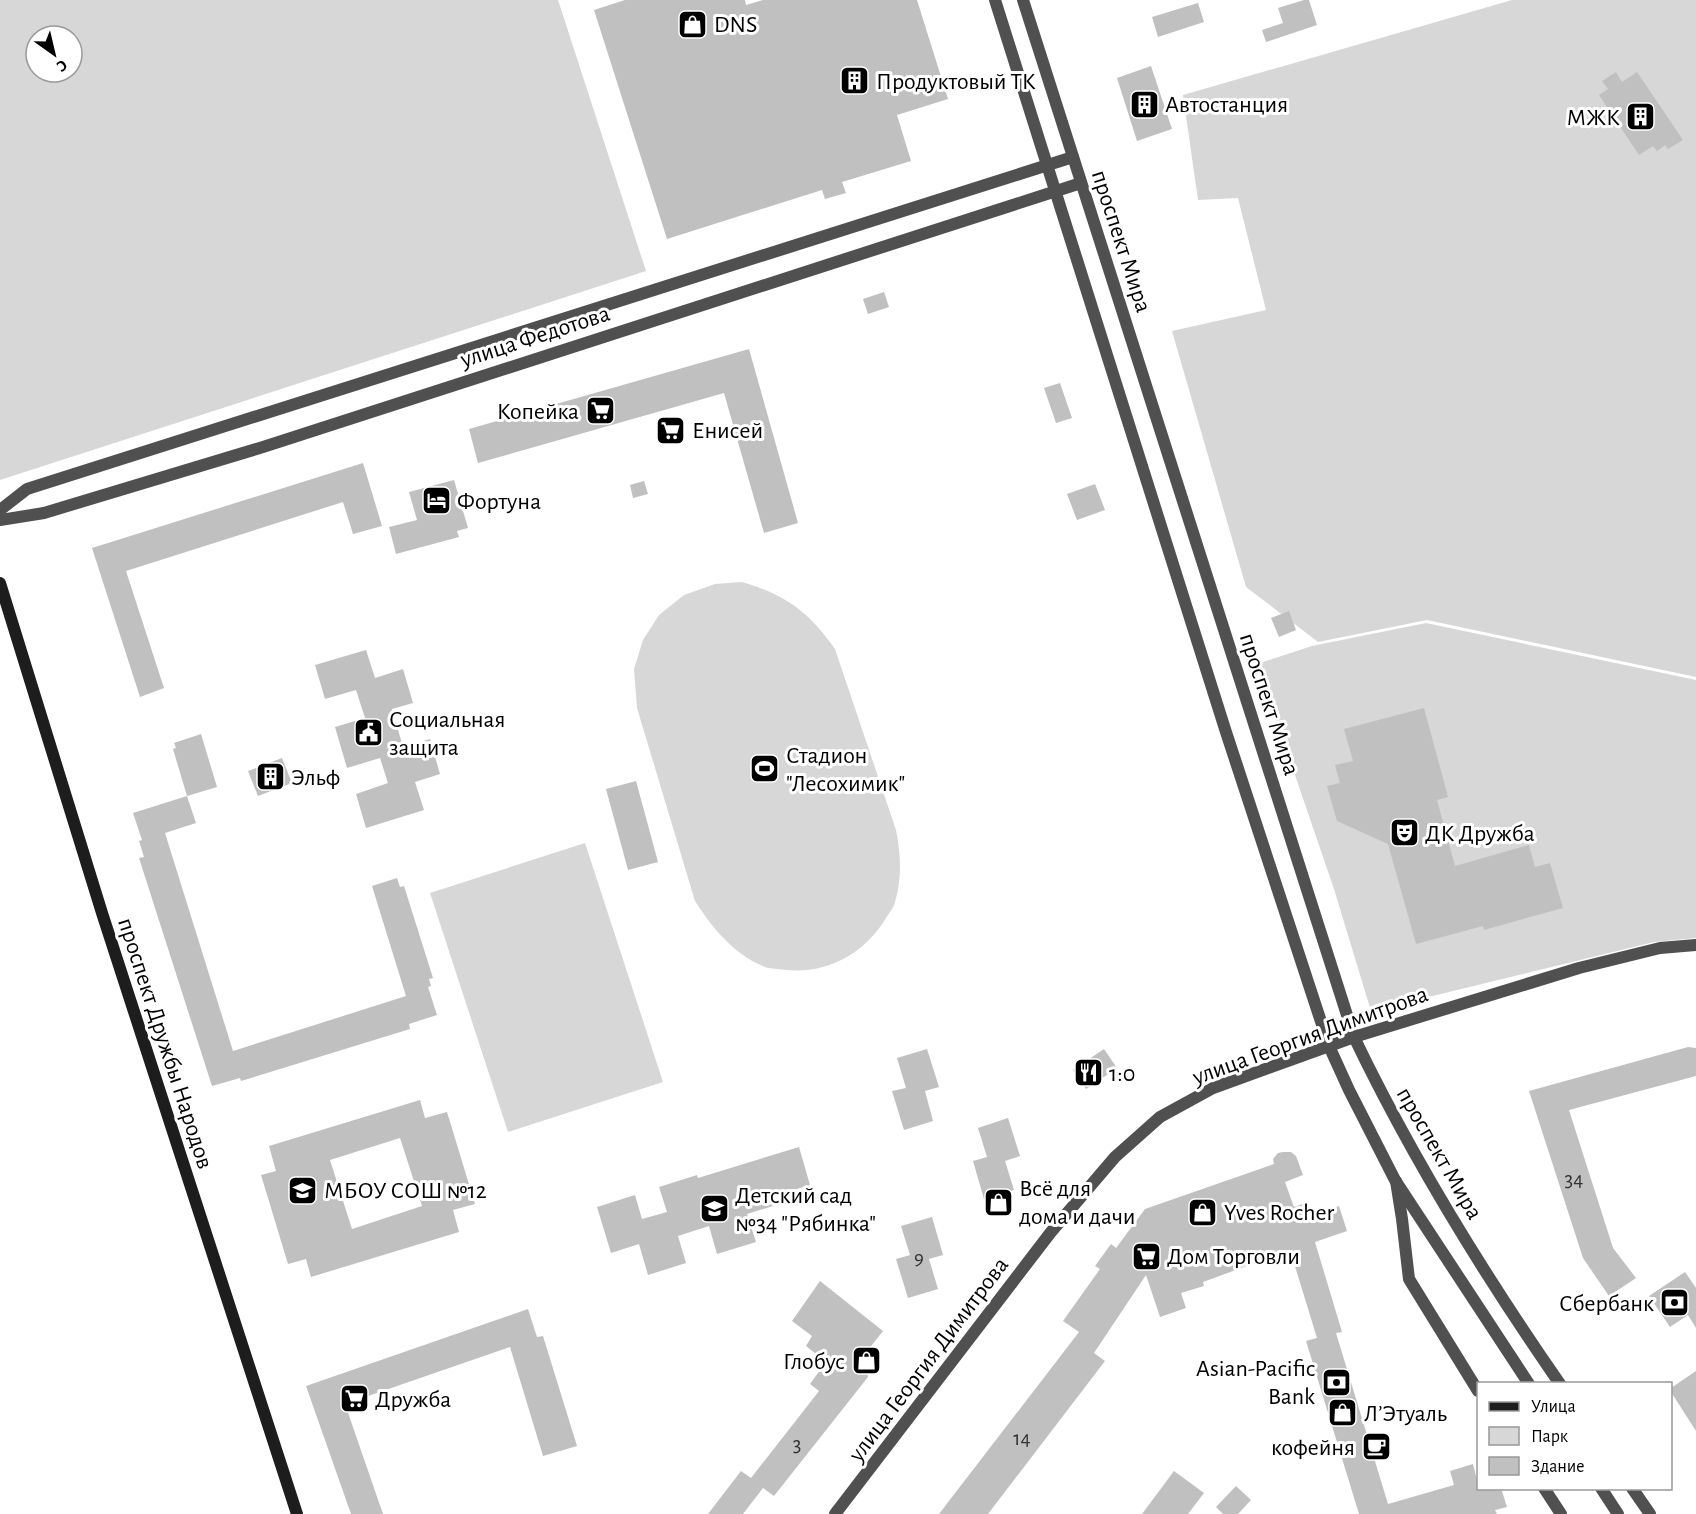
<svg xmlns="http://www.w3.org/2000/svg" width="1696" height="1514" font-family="'Alegreya Sans',sans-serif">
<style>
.green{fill:#d7d7d7;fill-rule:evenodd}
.building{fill:#c0c0c0;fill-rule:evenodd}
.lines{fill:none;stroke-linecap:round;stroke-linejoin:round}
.minor{stroke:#505050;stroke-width:12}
.tertiary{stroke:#505050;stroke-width:12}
.secondary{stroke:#1d1d1d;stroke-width:12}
.labels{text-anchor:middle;stroke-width:6;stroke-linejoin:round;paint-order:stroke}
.number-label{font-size:21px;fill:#303030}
.poi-label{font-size:24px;fill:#000;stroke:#fff;text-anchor:start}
.street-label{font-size:24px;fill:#000;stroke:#fff}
</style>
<rect width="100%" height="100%" fill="#fff"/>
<g class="green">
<path d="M0 0H558L646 271 0 480ZM36 36H72V72H36Z"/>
<polygon points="1512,0 1696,0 1696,677 1427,620 1318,642 1246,587 1172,331 1266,310 1238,198 1198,200 1183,95"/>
<path d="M742 582C786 595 809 612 835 649L896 830C901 855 902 878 895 902 894 908 889 913 886 918 865 953 828 974 787 970 781 969 774 969 768 968 736 957 713 929 695 901L637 708 634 669 643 640 659 615 684 595 715 584Z"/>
<polygon points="1426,623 1696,680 1696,938 1654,942 1371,1011 1334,889 1257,664 1312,646"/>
<polygon points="585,843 663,1082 508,1132 430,893"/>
</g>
<g class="building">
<polygon points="625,0 745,0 746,5 763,0 917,0 948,99 897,115 911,161 842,182 846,193 825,199 822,190 667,239 594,10"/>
<polygon points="1304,0 1309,0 1317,25 1266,42 1262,30 1283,23 1278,8"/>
<polygon points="1198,3 1204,22 1158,37 1152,17"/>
<polygon points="1151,66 1172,129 1137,141 1117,78"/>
<polygon points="1616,72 1622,82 1637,72 1683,140 1668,149 1665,145 1657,151 1653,146 1639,155 1599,95 1608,89 1602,81"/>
<polygon points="884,292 889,307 868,314 863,299"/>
<polygon points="749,349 798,523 764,533 724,393 478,463 469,429"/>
<polygon points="1060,383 1072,418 1056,423 1044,388"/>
<polygon points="363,463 382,526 353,534 343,502 126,571 164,688 140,697 92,548"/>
<polygon points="454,480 468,528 457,531 459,537 396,554 389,527 417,520 409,492"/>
<polygon points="644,481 648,494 633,498 630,485"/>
<polygon points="1095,484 1105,510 1077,520 1067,494"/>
<polygon points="1289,611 1296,630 1279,637 1271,618"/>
<polygon points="366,650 375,678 403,669 413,703 392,709 403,747 430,739 440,774 415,782 424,810 366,828 356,794 388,783 380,758 347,768 335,727 365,718 356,690 325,699 315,665"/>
<polygon points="1424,708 1448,797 1437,800 1455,866 1529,845 1535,867 1550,863 1563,908 1484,930 1483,926 1416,944 1388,844 1337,821 1327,786 1340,783 1335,765 1353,761 1344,729"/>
<polygon points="201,734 217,787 187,796 173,749 176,748 174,743"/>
<polygon points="282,758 292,783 258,796 248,771"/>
<polygon points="636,781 658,862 628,870 606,789"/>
<polygon points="187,796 196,823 165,833 233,1051 406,996 372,886 397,878 400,887 404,886 433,978 429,979 431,986 428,987 437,1015 409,1024 410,1029 241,1081 240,1078 212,1086 139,858 144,857 139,841 142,840 133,813"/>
<polygon points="1688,1047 1696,1048 1696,1076 1569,1110 1613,1248 1636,1278 1609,1296 1583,1258 1529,1091"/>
<polygon points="927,1049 939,1087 925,1091 933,1121 904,1130 892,1091 906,1088 897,1058"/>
<polygon points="1104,1049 1117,1068 1086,1089 1073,1070"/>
<path d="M420 1100 425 1118 447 1112 475 1204 453 1210 459 1232 311 1277 306 1259 288 1264 261 1175 276 1171 269 1146ZM400 1138 422 1206 352 1229 330 1160Z"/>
<polygon points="1008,1118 1020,1156 1005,1161 1014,1190 984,1199 973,1161 987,1157 978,1128"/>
<polygon points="799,1147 810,1185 770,1197 773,1206 747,1214 756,1242 717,1254 709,1226 678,1236 686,1263 648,1275 639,1244 611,1253 597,1207 635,1195 642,1219 667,1212 659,1187 697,1175 698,1178"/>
<polygon points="1283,1152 1291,1152 1296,1156 1303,1175 1285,1182 1294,1207 1308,1202 1311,1211 1315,1210 1317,1214 1339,1206 1347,1231 1315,1242 1342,1332 1336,1333 1388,1504 1454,1485 1450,1471 1473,1464 1479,1488 1501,1488 1507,1507 1495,1510 1497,1514 1359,1514 1306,1341 1317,1338 1290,1250 1203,1282 1204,1286 1181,1293 1186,1308 1160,1317 1146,1275 1094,1353 1105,1361 988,1514 939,1514 1079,1332 1063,1321 1100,1269 1095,1266 1111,1244 1116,1248 1145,1209 1274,1164 1273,1159 1278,1153"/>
<polygon points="932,1217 943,1255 929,1259 938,1289 908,1298 896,1259 910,1255 901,1226"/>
<polygon points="1685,1272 1696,1288 1696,1328 1688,1315 1670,1327 1649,1296"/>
<polygon points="820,1281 883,1331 864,1355 868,1377 774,1496 763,1488 743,1514 708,1514 741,1471 751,1478 819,1391 810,1384 826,1362 806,1346 812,1336 792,1321"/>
<polygon points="528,1309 537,1337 543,1336 577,1446 543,1456 510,1347 345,1404 383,1514 351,1514 306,1386"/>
<polygon points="1696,1371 1696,1431 1671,1392 1671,1388"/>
<polygon points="1174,1471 1204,1493 1188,1514 1142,1514"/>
<polygon points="1236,1486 1251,1500 1238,1514 1223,1514 1216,1507"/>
</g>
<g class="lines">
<g class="minor">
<polyline points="1396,1181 1402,1219 1409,1279 1478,1391"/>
<polyline points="1544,1488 1561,1514"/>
</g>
<g class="tertiary">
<polyline points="995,0 1225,729 1329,1046 1349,1090 1395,1180 1529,1384"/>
<path d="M1023 0 1354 1037C1412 1158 1483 1273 1560 1384"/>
<polyline points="0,510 27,489 1073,157"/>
<polyline points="0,520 44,513 263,447 1081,183"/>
<polyline points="1601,1488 1618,1514"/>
<polyline points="1632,1488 1650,1514"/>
<polyline points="835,1514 1051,1232 1115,1157 1160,1117 1213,1088 1354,1037 1579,968 1660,948 1696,945"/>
</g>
<polyline class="secondary" points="0,583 102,913 297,1514"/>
</g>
<defs>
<symbol id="shop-square" viewBox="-11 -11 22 22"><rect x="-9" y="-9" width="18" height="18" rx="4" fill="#000" stroke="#fff"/><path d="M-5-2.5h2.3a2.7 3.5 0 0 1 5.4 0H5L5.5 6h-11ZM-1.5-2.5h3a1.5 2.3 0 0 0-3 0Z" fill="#fff"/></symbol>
<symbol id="building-square" viewBox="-11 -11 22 22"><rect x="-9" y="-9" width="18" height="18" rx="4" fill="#000" stroke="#fff"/><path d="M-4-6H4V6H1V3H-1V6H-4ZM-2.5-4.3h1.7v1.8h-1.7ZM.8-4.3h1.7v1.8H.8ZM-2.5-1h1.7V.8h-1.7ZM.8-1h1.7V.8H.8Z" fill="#fff"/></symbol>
<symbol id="supermarket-square" viewBox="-11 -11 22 22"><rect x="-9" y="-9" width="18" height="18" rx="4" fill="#000" stroke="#fff"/><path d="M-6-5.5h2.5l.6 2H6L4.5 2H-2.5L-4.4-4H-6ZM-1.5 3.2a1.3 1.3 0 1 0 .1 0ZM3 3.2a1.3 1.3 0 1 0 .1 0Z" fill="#fff"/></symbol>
<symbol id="hotel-square" viewBox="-11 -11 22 22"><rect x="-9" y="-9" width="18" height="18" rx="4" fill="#000" stroke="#fff"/><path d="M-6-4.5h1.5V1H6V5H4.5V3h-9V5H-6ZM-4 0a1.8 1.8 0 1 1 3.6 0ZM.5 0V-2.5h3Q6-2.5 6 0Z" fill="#fff"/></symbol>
<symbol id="civic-square" viewBox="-11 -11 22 22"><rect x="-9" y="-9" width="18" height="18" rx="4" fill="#000" stroke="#fff"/><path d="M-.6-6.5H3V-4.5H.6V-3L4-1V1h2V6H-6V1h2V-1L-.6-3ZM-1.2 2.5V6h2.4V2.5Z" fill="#fff"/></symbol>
<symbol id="stadium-square" viewBox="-11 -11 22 22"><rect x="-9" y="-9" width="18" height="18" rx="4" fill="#000" stroke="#fff"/><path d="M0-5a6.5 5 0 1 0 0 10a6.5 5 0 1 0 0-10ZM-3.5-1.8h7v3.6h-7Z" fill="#fff"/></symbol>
<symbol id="theatre-square" viewBox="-11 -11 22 22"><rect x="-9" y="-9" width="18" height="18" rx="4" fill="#000" stroke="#fff"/><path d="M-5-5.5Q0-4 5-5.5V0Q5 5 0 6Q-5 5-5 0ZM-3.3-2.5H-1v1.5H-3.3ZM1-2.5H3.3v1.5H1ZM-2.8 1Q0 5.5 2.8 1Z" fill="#fff"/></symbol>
<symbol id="restaurant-square" viewBox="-11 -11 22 22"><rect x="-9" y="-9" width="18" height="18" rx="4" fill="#000" stroke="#fff"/><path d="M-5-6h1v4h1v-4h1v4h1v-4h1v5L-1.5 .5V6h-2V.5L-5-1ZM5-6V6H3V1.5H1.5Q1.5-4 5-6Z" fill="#fff"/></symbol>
<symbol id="school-square" viewBox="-11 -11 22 22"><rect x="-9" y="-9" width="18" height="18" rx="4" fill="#000" stroke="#fff"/><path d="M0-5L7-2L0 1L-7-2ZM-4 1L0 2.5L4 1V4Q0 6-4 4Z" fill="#fff"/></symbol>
<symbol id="bank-square" viewBox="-11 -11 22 22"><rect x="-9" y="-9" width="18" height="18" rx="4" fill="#000" stroke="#fff"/><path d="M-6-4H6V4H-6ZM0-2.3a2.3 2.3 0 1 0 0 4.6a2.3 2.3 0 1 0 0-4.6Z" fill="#fff"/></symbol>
<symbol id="cafe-square" viewBox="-11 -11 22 22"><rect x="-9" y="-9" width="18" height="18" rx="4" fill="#000" stroke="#fff"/><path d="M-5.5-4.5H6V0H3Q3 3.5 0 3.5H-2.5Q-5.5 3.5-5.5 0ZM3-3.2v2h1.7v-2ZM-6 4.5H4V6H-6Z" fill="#fff"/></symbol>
</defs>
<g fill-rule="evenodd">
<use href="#shop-square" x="676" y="8" width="33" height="33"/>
<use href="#building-square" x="838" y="64" width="33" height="33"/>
<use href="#building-square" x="1128" y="88" width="33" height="33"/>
<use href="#building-square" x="1624" y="100" width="33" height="33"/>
<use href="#supermarket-square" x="584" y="394" width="33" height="33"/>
<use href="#supermarket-square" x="654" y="414" width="33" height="33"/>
<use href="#hotel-square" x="420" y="484" width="33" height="33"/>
<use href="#civic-square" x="352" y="716" width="33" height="33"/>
<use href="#stadium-square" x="748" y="752" width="33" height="33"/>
<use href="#building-square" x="254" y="760" width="33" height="33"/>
<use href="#theatre-square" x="1388" y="816" width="33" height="33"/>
<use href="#restaurant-square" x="1072" y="1056" width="33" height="33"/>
<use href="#school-square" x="286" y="1174" width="33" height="33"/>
<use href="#shop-square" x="982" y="1186" width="33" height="33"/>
<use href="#school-square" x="698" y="1192" width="33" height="33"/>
<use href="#shop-square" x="1186" y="1196" width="33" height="33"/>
<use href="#supermarket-square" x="1130" y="1240" width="33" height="33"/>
<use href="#bank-square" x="1658" y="1286" width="33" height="33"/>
<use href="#shop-square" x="850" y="1344" width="33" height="33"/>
<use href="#bank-square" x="1320" y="1366" width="33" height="33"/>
<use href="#supermarket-square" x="338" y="1382" width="33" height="33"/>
<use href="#shop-square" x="1326" y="1396" width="33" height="33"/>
<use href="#cafe-square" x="1360" y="1430" width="33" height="33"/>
</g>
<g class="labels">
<g class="number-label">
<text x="1574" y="1186">34</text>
<text x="919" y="1264">9</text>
<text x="1022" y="1445">14</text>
<text x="797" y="1451">3</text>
</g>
<g class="poi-label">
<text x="714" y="32">DNS</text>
<text x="876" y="89">Продуктовый ТК</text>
<text x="1165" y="112">Автостанция</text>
<text x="1620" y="125" text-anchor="end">МЖК</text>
<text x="579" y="419" text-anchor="end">Копейка</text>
<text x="692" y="438">Енисей</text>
<text x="457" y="509">Фортуна</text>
<text x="389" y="727">Социальная<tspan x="389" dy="28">защита</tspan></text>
<text x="786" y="763">Стадион<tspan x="786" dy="28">"Лесохимик"</tspan></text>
<text x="291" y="785">Эльф</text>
<text x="1425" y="841">ДК Дружба</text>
<text x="1109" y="1081">1:0</text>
<text x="1019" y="1196">Всё для<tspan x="1019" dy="28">дома и дачи</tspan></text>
<text x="324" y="1198">МБОУ СОШ №12</text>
<text x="735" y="1203">Детский сад<tspan x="735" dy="28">№34 "Рябинка"</tspan></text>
<text x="1224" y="1220">Yves Rocher</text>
<text x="1167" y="1264">Дом Торговли</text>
<text x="1654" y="1311" text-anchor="end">Сбербанк</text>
<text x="845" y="1369" text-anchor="end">Глобус</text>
<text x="1315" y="1376" text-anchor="end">Asian-Pacific<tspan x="1315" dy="28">Bank</tspan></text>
<text x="375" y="1407">Дружба</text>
<text x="1364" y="1421">Л’Этуаль</text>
<text x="1355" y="1455" text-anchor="end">кофейня</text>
</g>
<g class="street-label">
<text transform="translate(1122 241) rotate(72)" y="8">проспект Мира</text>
<text transform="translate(535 336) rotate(-18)" y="8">улица Федотова</text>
<text transform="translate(1270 704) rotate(72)" y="8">проспект Мира</text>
<text transform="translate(1310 1035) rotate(-20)" y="8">улица Георгия Димитрова</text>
<text transform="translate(166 1043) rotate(72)" y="8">проспект Дружбы Народов</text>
<text transform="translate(1440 1153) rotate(60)" y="8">проспект Мира</text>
<text transform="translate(928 1359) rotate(-53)" y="8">улица Георгия Димитрова</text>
</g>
</g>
<rect x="1477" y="1382" width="195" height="108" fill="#ffffff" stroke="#999999" stroke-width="1.5"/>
<rect x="1489" y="1402" width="30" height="9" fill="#1d1d1d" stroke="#999999" stroke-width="1.5"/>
<text x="1531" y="1412" font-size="18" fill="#000000">Улица</text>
<rect x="1489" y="1427" width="30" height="18" fill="#d7d7d7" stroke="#999999" stroke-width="1.5"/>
<text x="1531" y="1442" font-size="18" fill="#000000">Парк</text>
<rect x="1489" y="1457" width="30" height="18" fill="#c0c0c0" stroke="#999999" stroke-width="1.5"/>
<text x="1531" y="1472" font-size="18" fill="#000000">Здание</text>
<g transform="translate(54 54) rotate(146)"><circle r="28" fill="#ffffff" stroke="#999999" stroke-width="1.5"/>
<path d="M0-4.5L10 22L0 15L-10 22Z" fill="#000000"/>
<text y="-9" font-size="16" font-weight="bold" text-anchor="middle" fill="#000000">С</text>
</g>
</svg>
